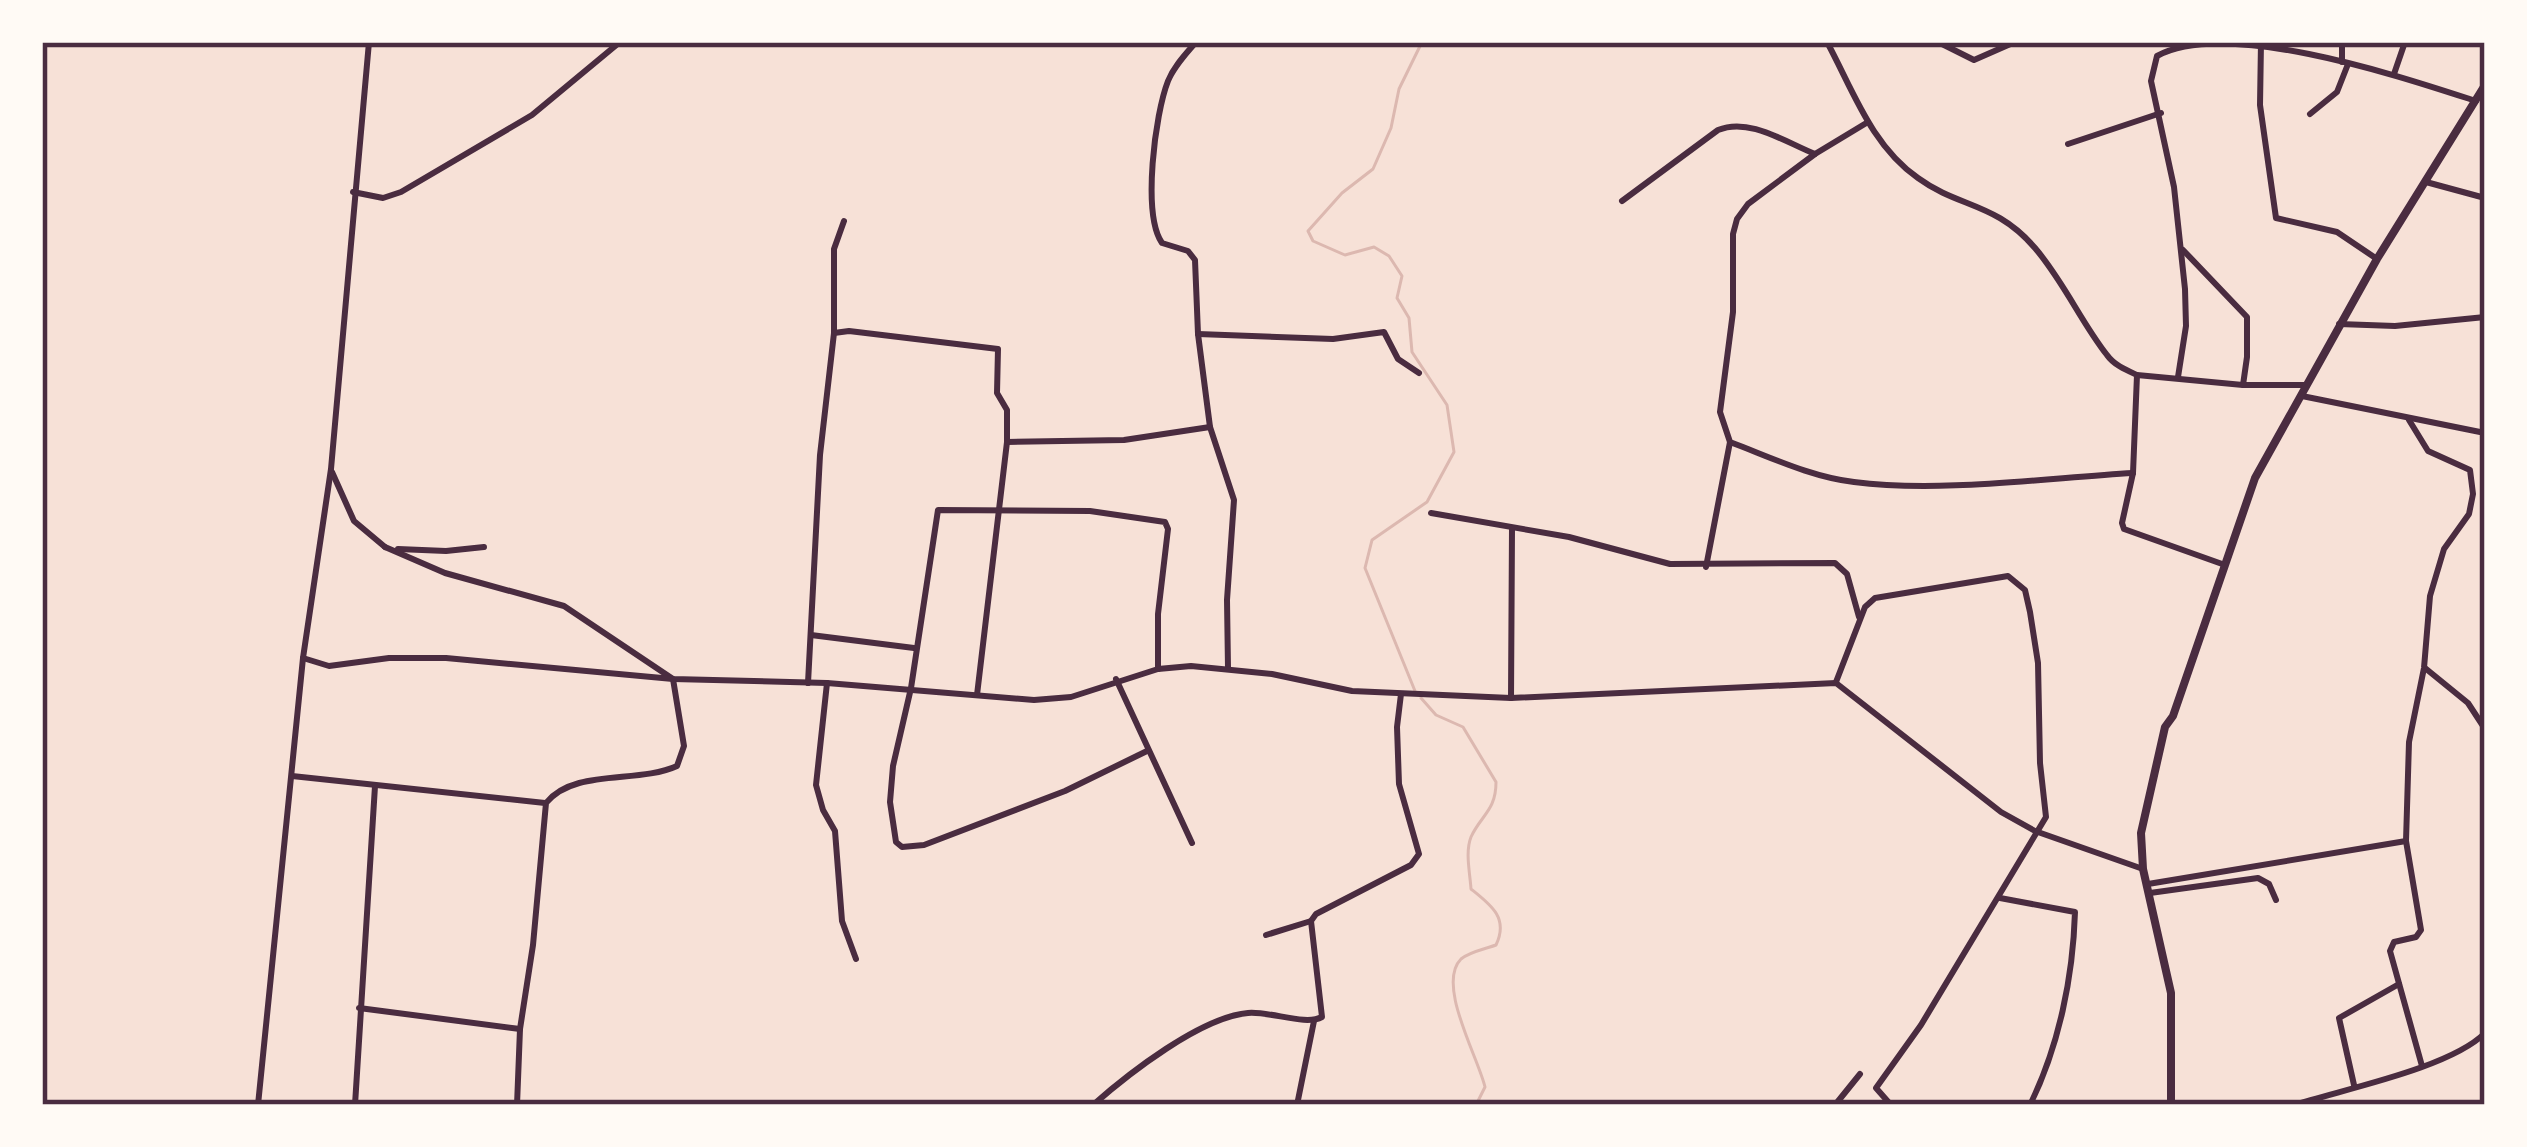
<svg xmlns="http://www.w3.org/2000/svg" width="2527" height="1147" font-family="'Exo 2',sans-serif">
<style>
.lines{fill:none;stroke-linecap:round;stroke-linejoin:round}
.stream{stroke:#dcb8b0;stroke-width:3}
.minor{stroke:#4a2c40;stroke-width:6}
.tertiary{stroke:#4a2c40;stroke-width:8}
.neatline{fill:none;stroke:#4a2c40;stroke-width:4.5}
</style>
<rect width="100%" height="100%" fill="#f7e1d7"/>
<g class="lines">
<g class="stream">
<polyline points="1415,691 1365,568 1372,540 1427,502 1454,452 1447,405 1412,352 1409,318 1397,298 1402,276 1389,256 1374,247 1345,255 1313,241 1308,231 1342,193 1373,169 1391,128 1399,89 1422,42"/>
<path d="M1421 698 1436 715 1463 727 1496 782C1496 811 1481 815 1471 837 1465 852 1470 873 1471 889 1491 905 1509 918 1496 945 1485 949 1469 952 1461 959 1436 984 1478 1057 1485 1087L1476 1105"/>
</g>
<g class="minor">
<path d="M1196 42C1186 54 1174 66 1168 81 1155 114 1142 214 1162 243L1188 251 1195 260 1198 334 1210 427 1234 500 1227 600 1228 668"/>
<path d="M1827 42C1853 90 1871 145 1918 178 1959 208 1996 202 2035 248 2064 282 2081 322 2107 355 2114 365 2126 370 2137 375L2243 385H2304"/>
<polyline points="1938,42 1974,60 2015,42"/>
<polyline points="2261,42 2260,105 2276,218 2337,232 2377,259"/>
<polyline points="2342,42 2342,62"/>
<polyline points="2394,74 2405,42"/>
<polyline points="2310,114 2337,92 2348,64"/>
<path d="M1868 122 1815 154 1748 204 1737 219 1733 234V312L1720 412 1730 442C1770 457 1811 477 1854 482 1939 493 2046 478 2133 473"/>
<polyline points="2068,144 2161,113"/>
<polyline points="2426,182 2485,198"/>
<polyline points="353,192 383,198 401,192 532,115 620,42"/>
<path d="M1622 201 1718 130C1749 117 1785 142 1815 154"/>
<polyline points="2183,250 2247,317 2247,357 2243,385"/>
<polyline points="2339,324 2395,326 2485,317"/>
<polyline points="834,333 834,249 844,221"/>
<polyline points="1198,334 1333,339 1384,332 1398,359 1419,373"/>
<polyline points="2137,375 2133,473 2122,523 2124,529 2225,565"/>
<path d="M2178 377 2186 326 2185 289 2174 187 2151 81 2157 56C2227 18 2402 77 2476 101"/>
<polyline points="2302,396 2485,433"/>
<polyline points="1007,442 1124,440 1210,427"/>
<polyline points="332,472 354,521 385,547"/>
<polyline points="1431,513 1569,537 1670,564 1835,563 1847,574 1859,617"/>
<path d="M385 547 445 573 564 606 673 679 684 746 677 766C638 784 574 768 546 803L533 945 520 1029 517 1105"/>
<polyline points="398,549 446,551 484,547"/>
<polyline points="1706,567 1730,442"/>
<polyline points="811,635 914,648"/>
<polyline points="303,658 329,666 389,658 446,658 673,679 827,683 1034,700 1071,697 1158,669 1191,666 1272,674 1352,691 1511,698 1836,683 2001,812 2035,831 2143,869"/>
<polyline points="2425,668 2468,703 2485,729"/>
<polyline points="1116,679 1192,843"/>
<polyline points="1836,682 1865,607 1875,598 2008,576 2025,590 2030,612 2038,663 2040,763 2046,817 1921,1025 1876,1088 1891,1105"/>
<polyline points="808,683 820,455 834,333 849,331 998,349 997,393 1007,410 1007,442 977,695"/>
<polyline points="827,683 816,785 823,810 835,831 842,921 856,959"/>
<polyline points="1511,698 1512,528"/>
<polyline points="1147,751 1065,791 924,845 902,847 896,842 890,802 893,766 911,688 938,510 1090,511 1165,522 1168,529 1158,614 1158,669"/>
<polyline points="292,776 545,803"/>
<polyline points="2406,841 2421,930 2416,937 2394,942 2390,951 2422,1066"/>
<polyline points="2148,884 2406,841 2409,742 2424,668 2430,596 2444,549 2469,514 2473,494 2470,470 2428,451 2409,420"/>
<polyline points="2150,893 2258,878 2269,884 2276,900"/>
<path d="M2000 898 2075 912C2073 977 2059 1046 2030 1105"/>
<polyline points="1266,935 1311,921"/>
<polyline points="359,1008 520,1029"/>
<polyline points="2354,1085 2339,1018 2399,984"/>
<polyline points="258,1105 303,658 331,469 369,42"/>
<polyline points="355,1105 375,786"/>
<path d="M1093 1105C1128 1074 1201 1017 1248 1013 1271 1011 1305 1026 1322 1017L1311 921 1316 914 1411 865 1419 854 1399 784 1397 727 1401 694"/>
<polyline points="1297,1105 1314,1021"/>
<polyline points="1835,1105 1860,1074"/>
<path d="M2294 1105C2344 1089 2450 1068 2485 1033"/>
</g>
<polyline class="tertiary" points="2171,1105 2171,993 2143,869 2141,833 2165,727 2173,716 2255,478 2377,259 2485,85"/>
</g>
<rect width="2527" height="1147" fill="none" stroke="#fffaf5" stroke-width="90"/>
<rect x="45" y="45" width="2437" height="1057" class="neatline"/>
</svg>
